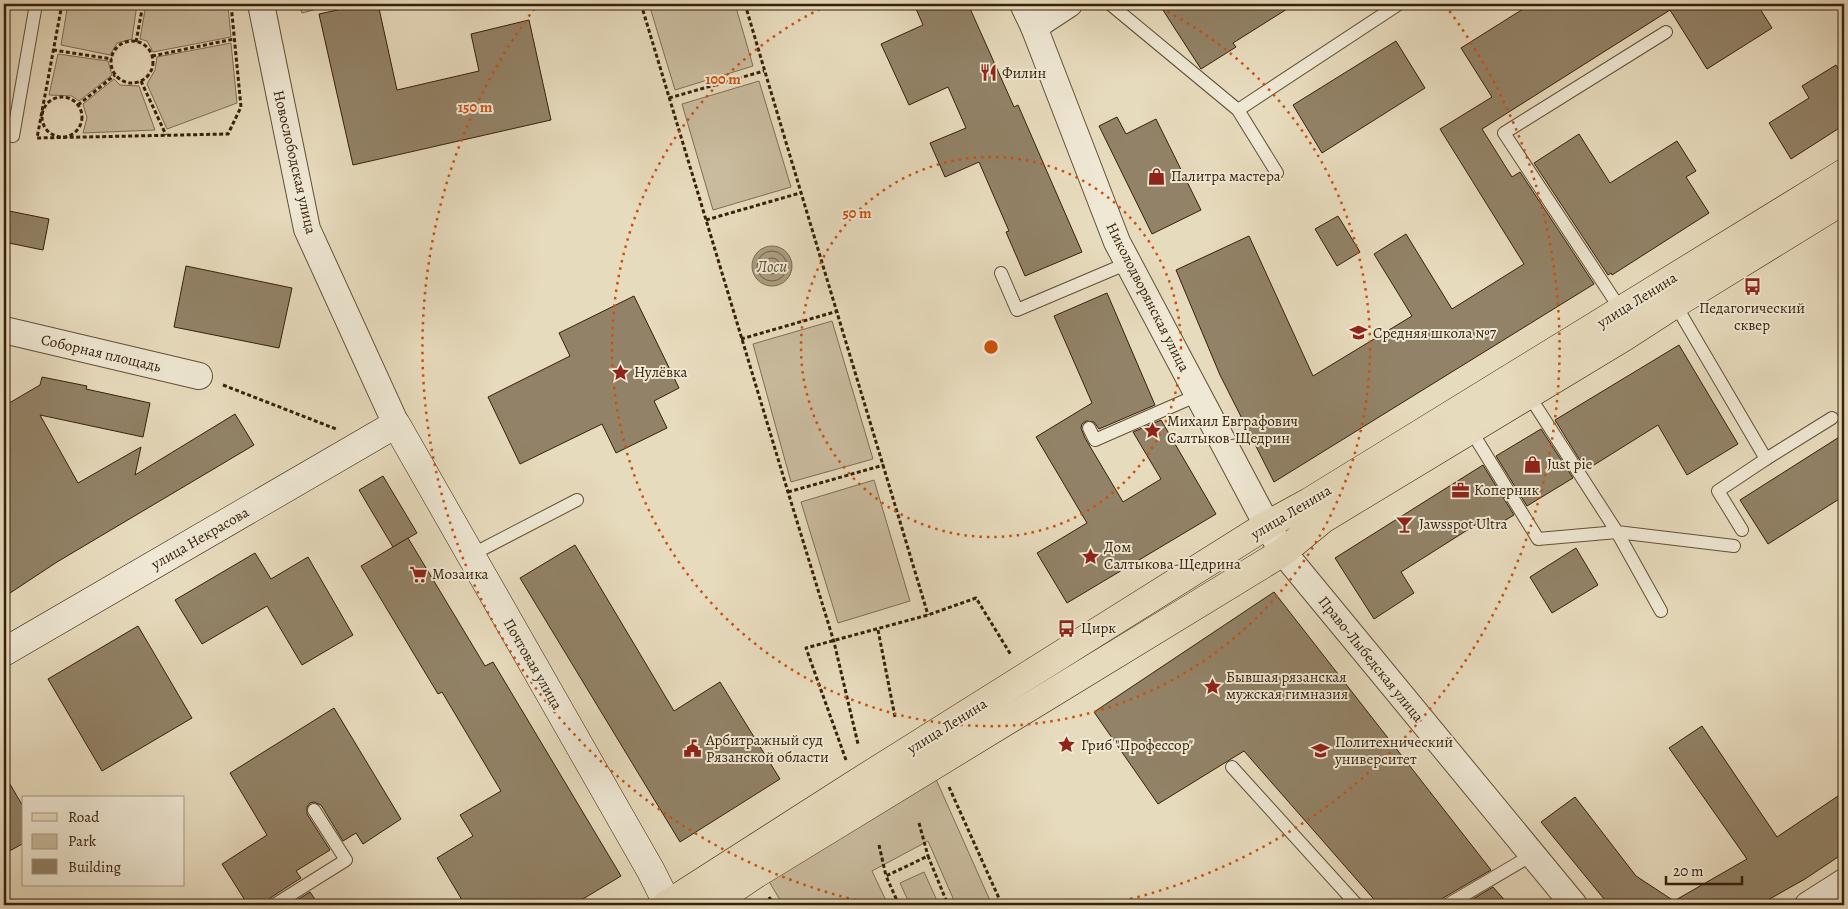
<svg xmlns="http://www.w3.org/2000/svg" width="1848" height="909" font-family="Alegreya,serif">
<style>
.green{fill:#c9bb9e;stroke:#806e54}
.water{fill:#ab9c80;stroke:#7c6b50}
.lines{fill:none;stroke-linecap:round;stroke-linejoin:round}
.shore{stroke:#705e44;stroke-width:1}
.building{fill:#928267;stroke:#362109}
.lane-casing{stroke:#625036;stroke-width:14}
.street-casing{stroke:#625036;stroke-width:28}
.secondary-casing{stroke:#362109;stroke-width:29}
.primary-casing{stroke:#362109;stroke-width:29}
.path{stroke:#362109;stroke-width:3;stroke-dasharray:4 2.5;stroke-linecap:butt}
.lane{stroke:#efe8d4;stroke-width:12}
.street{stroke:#efe8d4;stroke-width:26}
.secondary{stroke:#efe8d4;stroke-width:28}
.primary{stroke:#e7dbbd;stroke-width:28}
.ring{fill:none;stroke:#cd510c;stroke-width:2.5;stroke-dasharray:2.5 5}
.labels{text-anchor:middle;stroke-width:4;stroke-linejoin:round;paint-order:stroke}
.poi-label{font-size:15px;fill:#362109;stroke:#efe8d4;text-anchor:start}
.street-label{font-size:15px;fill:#362109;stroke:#efe8d4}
.water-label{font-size:16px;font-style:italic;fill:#5f4c33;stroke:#efe8d4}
.centre{fill:#cd510c;stroke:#efe8d4;stroke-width:2.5}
.ring-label{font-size:15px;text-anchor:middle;font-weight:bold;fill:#cd510c;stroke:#efe8d4;stroke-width:4;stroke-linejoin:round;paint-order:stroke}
</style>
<rect width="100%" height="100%" fill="#e7dbbd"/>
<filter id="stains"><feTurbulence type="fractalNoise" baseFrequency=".004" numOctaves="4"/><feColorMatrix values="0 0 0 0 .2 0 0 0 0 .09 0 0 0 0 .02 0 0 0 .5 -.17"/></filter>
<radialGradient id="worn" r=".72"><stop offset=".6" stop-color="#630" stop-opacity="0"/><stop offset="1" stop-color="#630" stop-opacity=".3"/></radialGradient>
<g class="green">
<polygon points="68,4 137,4 132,39 117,43 110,55 61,45"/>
<polygon points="146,4 214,4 228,6 231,37 153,52 147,41 140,39"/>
<polygon points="299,4 336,4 302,13"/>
<polygon points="649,4 735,4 753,66 675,90"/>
<polygon points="231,43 237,103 167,129 147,84 155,70 157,57"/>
<polygon points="58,54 108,61 112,75 79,101 72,96 49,95"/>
<polygon points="114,79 120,85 139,86 155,130 83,133 87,118 83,104"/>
<polygon points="759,81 791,187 713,210 682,104"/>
<polygon points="832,321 873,459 791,482 753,344"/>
<polygon points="874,480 910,601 838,623 801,502"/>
<polygon points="935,777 992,905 956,905 928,841 872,871 888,905 783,905 767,878"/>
<polygon points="924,872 939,905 910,905 900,883"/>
</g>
<circle class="water" cx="772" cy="266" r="20"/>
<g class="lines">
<g class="shore">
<circle cx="772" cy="266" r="15"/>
<circle cx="772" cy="266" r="8"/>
</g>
</g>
<g class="building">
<polygon points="365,4 378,4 397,90 479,71 471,34 529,20 551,120 353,165 319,14"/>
<polygon points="914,4 968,4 1014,107 1018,105 1082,252 1025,276 1006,232 1009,231 979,162 945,177 930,143 966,128 948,87 909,105 881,44 923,25"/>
<polygon points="1159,4 1295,4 1233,43 1236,47 1201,69"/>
<polygon points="1531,4 1757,4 1772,28 1707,69 1670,10 1482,129 1512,177 1520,172 1594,284 1274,482 1220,375 1176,270 1249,236 1313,376 1412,316 1374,254 1406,234 1452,309 1524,264 1440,129 1492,97 1461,48"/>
<polygon points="1396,41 1425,88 1322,153 1293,105"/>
<polygon points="1836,65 1844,78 1844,125 1791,159 1769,123 1809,98 1802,86"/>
<polygon points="1117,117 1126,134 1156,119 1201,210 1152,234 1099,126"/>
<polygon points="1579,134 1610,183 1677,141 1696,171 1686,177 1709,213 1612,275 1611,273 1608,275 1534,163"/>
<polygon points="4,210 49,219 43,250 4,242"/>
<polygon points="1338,216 1360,252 1337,266 1315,229"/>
<polygon points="186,266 292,288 279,348 174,327"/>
<polygon points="1107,293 1155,405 1099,429 1094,422 1086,421 1082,424 1081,428 1085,438 1123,502 1161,479 1133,432 1161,420 1216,514 1067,603 1037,553 1087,523 1036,437 1092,403 1054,316"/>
<polygon points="634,296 679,388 654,401 667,428 616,453 602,424 520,464 488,397 570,356 559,333"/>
<polygon points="1679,345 1738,444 1687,475 1658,425 1586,470 1555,420"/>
<polygon points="42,377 87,386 86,389 150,403 143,437 40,415 78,483 141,447 135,475 235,414 254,445 57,562 4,597 4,406 40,385"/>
<polygon points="1541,429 1573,478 1527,506 1496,456"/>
<polygon points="1844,434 1844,496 1768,544 1740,500"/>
<polygon points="1483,465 1514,515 1494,527 1488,517 1401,572 1414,593 1374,619 1335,558"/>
<polygon points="383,476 417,533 393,547 359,490"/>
<polygon points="408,538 485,666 493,662 621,876 573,905 465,905 437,858 473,836 460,815 501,791 442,692 438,694 361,566"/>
<polygon points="575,545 674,711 720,682 780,779 680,842 520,578"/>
<polygon points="1576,548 1598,585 1552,613 1530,577"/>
<polygon points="255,553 271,579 308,557 353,635 302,665 267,606 202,644 175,600"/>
<polygon points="1274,592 1491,870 1443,898 1439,905 1379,905 1244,751 1158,804 1094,712"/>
<polygon points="138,626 192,718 102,771 48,679"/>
<polygon points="334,708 401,819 363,844 356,833 343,841 321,805 314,802 310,803 307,807 307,814 330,850 296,871 301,878 270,898 266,905 248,905 222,864 267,835 230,773"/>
<polygon points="1702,726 1777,837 1844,792 1844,853 1805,879 1759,905 1609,905 1541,822 1575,797 1636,876 1674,901 1747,859 1669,748"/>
<polygon points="4,774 24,808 24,843 4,854"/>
<polygon points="1493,887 1509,905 1463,905"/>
<polygon points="310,892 319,905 289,905"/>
</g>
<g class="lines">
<defs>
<g id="lane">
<polyline points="1110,4 1238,110 1277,173"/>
<polyline points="1238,110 1399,4"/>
<polyline points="4,135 13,136 36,4"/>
<polyline points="1001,273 1017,310 1128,263"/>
<polyline points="1675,304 1766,459 1718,491 1742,530"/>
<polyline points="1621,310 1504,133 1666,32"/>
<polyline points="1528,394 1617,532 1734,546"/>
<polyline points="1089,428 1095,440 1198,395"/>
<polyline points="1470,429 1538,539 1617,532 1661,611"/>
<polyline points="1766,459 1832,418"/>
<polyline points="471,555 577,500"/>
<polyline points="1232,767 1357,905"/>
<polyline points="274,905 346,860 314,810"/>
<polyline points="1447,905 1532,855"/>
</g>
<g id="street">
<polyline points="261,4 307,229 396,424"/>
<polyline points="1023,4 1034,27 1117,242 1267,525 1283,552 1574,905"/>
<polyline points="1034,27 1069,4"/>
<polyline points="4,330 199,376"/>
<polyline points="1808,905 1844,882"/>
</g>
<polyline id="secondary" points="4,652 396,424 651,871 668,905"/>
<g id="primary">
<polyline points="666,905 855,784 1267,525 1309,502 1844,173"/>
<polyline points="710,905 756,874 1283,552 1323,519 1624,337 1675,304 1844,200"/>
</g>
</defs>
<use href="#lane" class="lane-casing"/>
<use href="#street" class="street-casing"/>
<use href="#secondary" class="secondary-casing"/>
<use href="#primary" class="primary-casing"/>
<g class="path">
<polyline points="62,4 37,138 228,134 241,107 231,4"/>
<polyline points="641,4 788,492 834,642 858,744"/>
<path d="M745 4C805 208 867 411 928 615"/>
<circle cx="132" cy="62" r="21"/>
<polyline points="136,42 143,4"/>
<polyline points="53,50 112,59"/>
<polyline points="152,56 234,39"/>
<polyline points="141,81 166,135"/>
<circle cx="62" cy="117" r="20"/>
<polyline points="669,98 764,71"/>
<polyline points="78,105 115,75"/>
<polyline points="706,220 800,193"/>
<polyline points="741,339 838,311"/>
<polyline points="223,385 336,429"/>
<polyline points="788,492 884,465"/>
<polyline points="878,630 895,717"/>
<polyline points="846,760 806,648 928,615 976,598 1011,655"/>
<polyline points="949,787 1002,905"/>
<polyline points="919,823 928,856"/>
<polyline points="879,845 886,876"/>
<polyline points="769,897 774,905"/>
<polyline points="899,905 886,876 928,856 948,905"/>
</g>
<use href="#lane" class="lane"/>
<use href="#street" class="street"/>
<use href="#secondary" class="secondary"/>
<use href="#primary" class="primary"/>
</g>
<g class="ring">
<circle cx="991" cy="347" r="190"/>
<path d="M1154 5A379 379 0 1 1 828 5"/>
<path d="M878 905A569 569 0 0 1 537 5M1445 5A569 569 0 0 1 1104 905"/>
</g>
<defs>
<symbol id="restaurant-bare" viewBox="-9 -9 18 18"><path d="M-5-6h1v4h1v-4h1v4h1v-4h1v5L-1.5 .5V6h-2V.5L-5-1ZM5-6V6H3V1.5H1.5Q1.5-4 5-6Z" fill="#8f2418" stroke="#efe8d4" stroke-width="2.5" paint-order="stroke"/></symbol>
<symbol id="shop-bare" viewBox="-9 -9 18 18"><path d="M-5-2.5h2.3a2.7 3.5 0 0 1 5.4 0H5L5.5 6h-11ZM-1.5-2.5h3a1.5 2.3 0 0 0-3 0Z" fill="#8f2418" stroke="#efe8d4" stroke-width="2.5" paint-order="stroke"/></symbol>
<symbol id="bus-bare" viewBox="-9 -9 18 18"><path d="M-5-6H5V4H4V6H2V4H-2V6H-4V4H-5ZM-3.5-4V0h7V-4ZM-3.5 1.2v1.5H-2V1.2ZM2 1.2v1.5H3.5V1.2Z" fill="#8f2418" stroke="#efe8d4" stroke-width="2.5" paint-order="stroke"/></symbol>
<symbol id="school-bare" viewBox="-9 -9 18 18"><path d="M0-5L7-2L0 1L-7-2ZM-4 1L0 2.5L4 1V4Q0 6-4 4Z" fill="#8f2418" stroke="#efe8d4" stroke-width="2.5" paint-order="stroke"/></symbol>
<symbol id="sight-bare" viewBox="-9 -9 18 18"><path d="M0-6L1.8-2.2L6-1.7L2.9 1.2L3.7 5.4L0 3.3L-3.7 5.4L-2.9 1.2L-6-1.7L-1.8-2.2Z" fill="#8f2418" stroke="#efe8d4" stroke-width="2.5" paint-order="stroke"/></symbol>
<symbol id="office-bare" viewBox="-9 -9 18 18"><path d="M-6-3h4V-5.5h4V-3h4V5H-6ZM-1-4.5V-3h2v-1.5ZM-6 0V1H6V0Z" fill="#8f2418" stroke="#efe8d4" stroke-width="2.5" paint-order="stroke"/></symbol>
<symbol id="bar-bare" viewBox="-9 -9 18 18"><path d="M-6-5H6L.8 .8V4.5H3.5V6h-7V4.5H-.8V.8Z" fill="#8f2418" stroke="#efe8d4" stroke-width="2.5" paint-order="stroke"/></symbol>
<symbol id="supermarket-bare" viewBox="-9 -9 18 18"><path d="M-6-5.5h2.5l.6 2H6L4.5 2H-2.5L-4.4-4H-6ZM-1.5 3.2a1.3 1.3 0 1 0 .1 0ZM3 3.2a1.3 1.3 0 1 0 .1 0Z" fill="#8f2418" stroke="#efe8d4" stroke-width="2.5" paint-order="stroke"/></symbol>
<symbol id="civic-bare" viewBox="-9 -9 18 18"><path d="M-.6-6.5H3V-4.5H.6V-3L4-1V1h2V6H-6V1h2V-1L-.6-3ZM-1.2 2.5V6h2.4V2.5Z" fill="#8f2418" stroke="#efe8d4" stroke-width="2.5" paint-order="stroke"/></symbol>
<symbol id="university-bare" viewBox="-9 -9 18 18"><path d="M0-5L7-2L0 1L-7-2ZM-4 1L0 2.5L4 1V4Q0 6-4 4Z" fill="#8f2418" stroke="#efe8d4" stroke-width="2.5" paint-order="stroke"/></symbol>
</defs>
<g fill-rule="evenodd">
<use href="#restaurant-bare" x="976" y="60" width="25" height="25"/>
<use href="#shop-bare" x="1144" y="164" width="25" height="25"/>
<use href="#bus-bare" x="1740" y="274" width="25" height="25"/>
<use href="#school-bare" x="1346" y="320" width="25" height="25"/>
<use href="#sight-bare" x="608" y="360" width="25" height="25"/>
<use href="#sight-bare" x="1140" y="418" width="25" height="25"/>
<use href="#shop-bare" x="1520" y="452" width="25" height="25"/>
<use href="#office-bare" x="1448" y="478" width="25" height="25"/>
<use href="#bar-bare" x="1392" y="512" width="25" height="25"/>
<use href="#sight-bare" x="1078" y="544" width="25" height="25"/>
<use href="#supermarket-bare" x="406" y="562" width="25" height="25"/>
<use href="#bus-bare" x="1054" y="616" width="25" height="25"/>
<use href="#sight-bare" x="1200" y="674" width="25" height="25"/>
<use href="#sight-bare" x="1054" y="732" width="25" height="25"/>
<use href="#civic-bare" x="680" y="736" width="25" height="25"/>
<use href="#university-bare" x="1308" y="738" width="25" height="25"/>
</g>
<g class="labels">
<g class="poi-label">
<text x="1002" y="78">Филин</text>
<text x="1171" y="181">Палитра мастера</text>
<text x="1752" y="313" text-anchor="middle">Педагогический<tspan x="1752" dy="17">сквер</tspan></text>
<text x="1373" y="338">Средняя школа №7</text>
<text x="634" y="377">Нулёвка</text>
<text x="1167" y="426">Михаил Евграфович<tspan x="1167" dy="17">Салтыков-Щедрин</tspan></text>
<text x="1547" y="469">Just pie</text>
<text x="1474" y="495">Коперник</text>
<text x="1419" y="529">Jawsspot Ultra</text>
<text x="1104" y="552">Дом<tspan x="1104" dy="17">Салтыкова-Щедрина</tspan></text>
<text x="432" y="579">Мозаика</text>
<text x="1081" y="633">Цирк</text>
<text x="1226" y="682">Бывшая рязанская<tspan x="1226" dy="17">мужская гимназия</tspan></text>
<text x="706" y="745">Арбитражный суд<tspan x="706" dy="17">Рязанской области</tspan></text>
<text x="1335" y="747">Политехнический<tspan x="1335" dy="17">университет</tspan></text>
<text x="1081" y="750">Гриб "Профессор"</text>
</g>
<g class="street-label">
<text transform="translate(295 162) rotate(77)" y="5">Новослободская улица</text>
<text transform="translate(1148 297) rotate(63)" y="5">Николодворянская улица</text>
<text transform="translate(1637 300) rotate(-32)" y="5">улица Ленина</text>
<text transform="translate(101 353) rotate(13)" y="5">Соборная площадь</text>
<text transform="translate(1291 512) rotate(-31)" y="5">улица Ленина</text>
<text transform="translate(200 538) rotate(-30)" y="5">улица Некрасова</text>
<text transform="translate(1371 659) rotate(51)" y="5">Право-Лыбедская улица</text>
<text transform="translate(533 664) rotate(60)" y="5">Почтовая улица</text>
<text transform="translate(947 726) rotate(-32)" y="5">улица Ленина</text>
</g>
<g class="water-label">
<text x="772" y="272">Лоси</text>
</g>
</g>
<circle cx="991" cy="347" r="8" class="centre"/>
<g class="ring-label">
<text x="723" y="84">100 m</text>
<text x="475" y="112">150 m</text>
<text x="857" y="218">50 m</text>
</g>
<rect width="1848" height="909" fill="none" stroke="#e7dbbd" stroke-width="20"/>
<rect x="5" y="5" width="1838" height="899" fill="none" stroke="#362109" stroke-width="2.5"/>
<rect x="10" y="10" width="1828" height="889" fill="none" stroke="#362109"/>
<rect x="22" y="796" width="162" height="90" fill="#efe8d4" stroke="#a59883"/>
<rect x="32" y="813" width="25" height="8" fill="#e7dbbd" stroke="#a59883"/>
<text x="68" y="822" font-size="15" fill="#362109">Road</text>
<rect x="32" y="834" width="25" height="15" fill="#c9bb9e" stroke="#a59883"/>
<text x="68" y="846" font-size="15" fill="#362109">Park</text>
<rect x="32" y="859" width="25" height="15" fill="#928267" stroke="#a59883"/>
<text x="68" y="872" font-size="15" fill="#362109">Building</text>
<path d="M1666 876v8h76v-8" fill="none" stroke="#362109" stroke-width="2.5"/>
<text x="1673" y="876" font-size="15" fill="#362109" stroke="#efe8d4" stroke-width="4" paint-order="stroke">20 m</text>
<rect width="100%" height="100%" filter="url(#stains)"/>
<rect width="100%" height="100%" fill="url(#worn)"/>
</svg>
